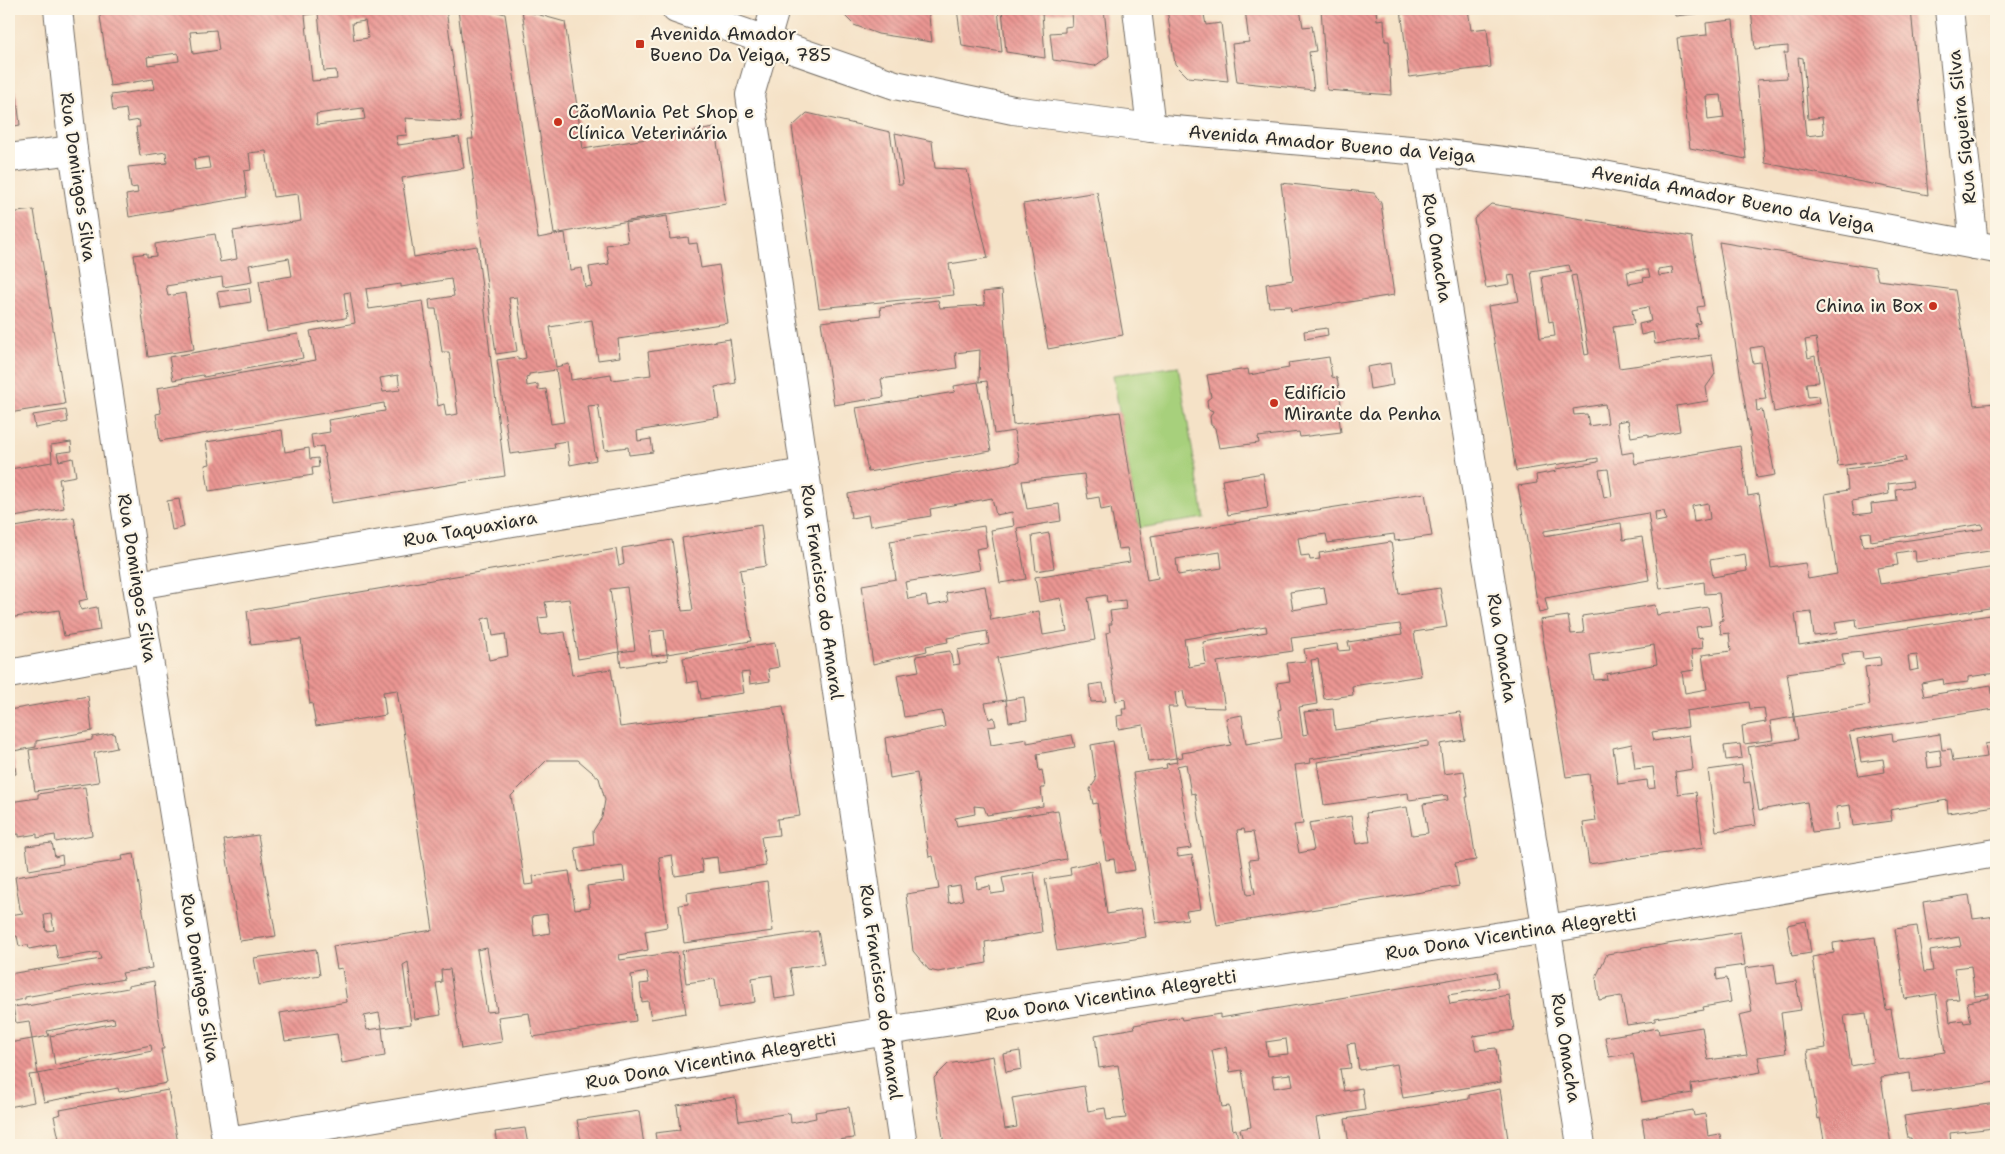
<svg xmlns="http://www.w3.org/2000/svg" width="2005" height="1154" font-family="'Shantell Sans',sans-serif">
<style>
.garden{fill:#a7d07c;stroke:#697e54}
.building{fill:url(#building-back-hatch);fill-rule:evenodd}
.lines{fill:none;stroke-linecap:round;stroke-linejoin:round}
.minor-casing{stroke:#726b62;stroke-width:30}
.major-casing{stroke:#726b62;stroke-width:30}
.minor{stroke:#fff;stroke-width:28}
.major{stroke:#fff;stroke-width:28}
.poi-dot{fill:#c8321e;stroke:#fcf5e5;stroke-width:2}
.labels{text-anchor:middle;stroke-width:4.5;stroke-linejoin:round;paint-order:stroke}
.poi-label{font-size:18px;fill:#2b2b2b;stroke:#fcf5e5;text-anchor:start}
.street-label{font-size:18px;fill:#2b2b2b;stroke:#fcf5e5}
</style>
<defs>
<pattern id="building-back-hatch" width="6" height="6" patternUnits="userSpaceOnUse" patternTransform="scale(1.25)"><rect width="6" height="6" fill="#eb9693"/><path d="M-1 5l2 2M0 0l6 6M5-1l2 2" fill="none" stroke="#bf7b78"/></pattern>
</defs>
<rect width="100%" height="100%" fill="#fcf5e5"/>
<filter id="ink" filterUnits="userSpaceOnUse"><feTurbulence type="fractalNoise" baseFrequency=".02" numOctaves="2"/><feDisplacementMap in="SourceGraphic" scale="10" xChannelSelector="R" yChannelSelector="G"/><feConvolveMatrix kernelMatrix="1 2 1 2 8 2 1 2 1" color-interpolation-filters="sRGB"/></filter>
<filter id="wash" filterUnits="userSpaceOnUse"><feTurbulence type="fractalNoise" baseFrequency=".0096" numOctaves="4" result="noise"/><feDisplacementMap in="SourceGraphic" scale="20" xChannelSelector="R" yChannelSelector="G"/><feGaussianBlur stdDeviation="1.12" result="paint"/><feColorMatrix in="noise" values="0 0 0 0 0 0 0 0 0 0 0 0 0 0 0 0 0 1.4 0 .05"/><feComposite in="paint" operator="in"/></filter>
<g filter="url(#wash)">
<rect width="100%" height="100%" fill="#f5e2c7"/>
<polygon class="garden" points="1178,366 1204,518 1139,528 1113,375"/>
<g id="blocks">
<g class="building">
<path d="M99 9H334L335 11 351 9H446L461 122 405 118 407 135 396 136 398 145 459 137 464 168 402 178 414 257 477 246 505 476 332 503 323 446 313 448 311 435 330 432 328 420 385 411 384 403 160 441 156 414 161 413 157 388 316 360 310 331 355 323 350 292 344 293 347 317 345 318 267 332 259 281 292 276 289 258 249 265 252 282 223 287 222 277 166 286 168 296 185 293 194 349 148 357 134 255 147 253V257L156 256 155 244 215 234 220 262 237 259 233 231 301 221 298 194 273 197 266 151 249 153 251 170 244 171 247 197 129 217 126 195 138 193 137 187 131 188 128 167 167 163 166 152 140 156 136 127H140L139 120 128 122 126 109 113 111 111 95 155 89 153 79 110 86ZM318 13 324 71 336 70 337 79 312 81 305 15ZM365 21 368 38 354 40 352 23ZM216 30 219 50 193 54 190 32ZM178 53 179 61 148 65 147 57ZM363 108 365 119 317 125 316 114ZM208 157 210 168 195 170 194 159ZM451 279 454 296 429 300 430 309H436L442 352H449L458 414 446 416 444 404 438 406 423 301 369 309 366 289 401 284V287ZM398 375 400 390 383 392 380 378Z"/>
<path d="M458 9H487L505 14 538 238 565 233 570 270 582 268 585 287 592 286 589 267 609 264 606 245 628 242 625 223 667 216 670 239 688 237 689 244 697 243 701 268 719 265 728 323 618 339 620 357 598 360 592 320 550 327 556 367 569 364 571 380 611 374 612 380 651 375 648 352 730 339 736 383 715 387 719 417 637 431 638 441 651 439 653 452 629 455 628 447 605 450 598 405 588 406 596 460 570 465 567 441 554 443 555 448 510 454 497 360 518 357V360L526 358 517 297 509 298 517 351 496 354 468 139H473ZM556 370 564 422 551 424 546 389 538 390V384L527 386 526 377 529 376V374Z"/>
<polygon points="843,9 928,9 932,42 878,34 854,25 844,15"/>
<polygon points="957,9 998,9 1002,52 962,46"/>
<polygon points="1002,9 1027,9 1027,10 1104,9 1109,56 1095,66 1053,60 1050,33 1065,32 1065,27 1072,26 1071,12 1042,13 1045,58 1006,52"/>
<polygon points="1167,9 1203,9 1206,25 1221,23 1228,81 1188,77 1175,64"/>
<polygon points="1245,9 1300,9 1303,27 1312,26 1316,51 1309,52 1314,90 1237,82 1232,44 1249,42"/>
<polygon points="1321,9 1376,9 1377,20 1384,19 1385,41 1389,41 1391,95 1327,90"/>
<polygon points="1401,9 1468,9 1471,30 1487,28 1491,67 1409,77"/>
<polygon points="1674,9 1721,9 1722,11 1675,16"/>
<path d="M1751 9H1911L1928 195 1765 163 1757 80 1787 78 1784 53H1788V46L1755 49ZM1798 57 1803 58 1808 119 1822 117 1824 134 1806 136Z"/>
<polygon points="522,10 565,22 583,149 715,128 726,204 554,234"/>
<path d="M1733 20 1746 159 1690 148 1677 38 1707 35 1706 23ZM1721 95 1724 118 1708 120 1706 96Z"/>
<polygon points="16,90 20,125 9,127 9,92"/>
<polygon points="807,113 890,132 898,184 903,184 895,133 932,141 935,168 967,170 988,258 949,264 954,295 819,308 792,127"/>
<polygon points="1281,183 1374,193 1381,203 1394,295 1291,311 1290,306 1269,307 1266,284 1293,280"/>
<polygon points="1097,192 1123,335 1048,349 1023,204"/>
<path d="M1491 204 1692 237 1704 306 1697 307 1700 323 1695 324 1698 338 1655 344 1653 332 1641 335 1639 324 1651 321 1648 307 1632 310 1634 324 1613 327 1619 368 1712 355 1715 374 1706 387 1708 401 1676 406 1680 431 1648 437V434L1631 437 1628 420 1617 422 1622 454 1633 452 1635 464 1740 446 1748 496 1759 494 1771 568 1805 563 1808 579 1837 574 1825 494 1848 490 1846 469 1906 461 1905 457 1838 466 1816 338 1805 340 1808 358 1815 356 1819 382 1806 383 1808 397 1818 396 1819 403 1774 412 1763 346 1750 348 1753 363 1760 362 1766 399 1756 400 1757 411 1762 410 1775 475 1757 478 1719 242 1875 268 1878 280 1955 290 1974 405 1996 403V518L1995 527 1996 550 1916 562 1915 550 1896 553 1898 565 1877 568 1880 584 1996 567V607L1857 628 1856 619 1835 622 1837 633 1814 636 1811 612 1795 614 1799 645 1996 614V673L1968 677V682L1944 685 1943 679 1921 683 1924 696 1991 685 1994 709 1849 732 1859 776 1885 772 1883 759 1861 762 1857 739 1892 733 1893 741 1940 734 1942 750 1951 749 1953 761 1987 757 1985 744 1996 742V806L1948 813 1947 800 1890 810 1892 821 1853 826 1850 805 1836 807 1838 829 1812 832 1807 802 1759 810 1748 747 1798 739 1794 717 1870 705 1865 667 1881 665 1880 657 1863 659 1862 652 1842 654 1844 665 1787 673 1794 717 1770 721 1773 740 1744 744 1742 726 1766 722 1764 708 1750 709 1749 702 1686 711 1688 727 1652 732 1654 741 1689 735 1693 769 1675 772 1678 794 1696 792 1703 848 1589 864 1583 823 1596 821 1589 774 1566 777 1540 620 1568 616 1571 634 1584 633 1582 616 1655 605 1657 615 1708 607 1711 625 1696 627 1698 638 1702 637 1703 648 1691 650 1694 670 1682 672 1685 693 1707 689 1702 655 1731 651 1729 633 1721 634 1719 621 1723 620 1719 593 1705 594 1704 582 1660 589 1648 513 1544 531V536L1621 523 1623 540 1642 537 1649 580 1545 598 1548 611 1539 613 1518 486 1537 483 1536 475 1557 471 1556 469 1598 462V458L1516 471 1488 306 1519 301 1514 275 1508 276 1510 284 1486 288 1474 219ZM1569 265 1571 272 1542 277 1549 322 1553 321 1555 336 1540 338 1531 271ZM1672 267 1673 274 1659 276 1658 269ZM1642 270H1648L1650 277 1643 278 1644 281 1629 284 1627 272ZM1576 275 1589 354 1585 355 1571 276ZM1605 404 1608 423 1589 426 1587 414 1574 415 1573 409ZM1608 469 1612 496 1604 498 1599 470ZM1912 481 1913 487 1896 489 1897 501 1871 504 1872 513 1854 515 1852 501 1889 494 1888 484ZM1708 503 1710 519 1694 522 1692 506ZM1664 511 1666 520 1656 522 1655 512ZM1982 524 1983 529 1863 547 1861 533 1870 532 1871 541ZM1745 554 1747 571 1713 577 1710 560ZM1654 645 1657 664 1606 674 1607 679 1594 680 1590 655ZM1917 655 1919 669 1910 671 1908 656ZM1632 744 1635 769 1653 767 1655 788 1648 789 1647 780 1618 784 1613 748ZM1940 750 1942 766 1928 768 1926 752Z"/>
<polygon points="34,210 65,404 9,413 9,292 14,291 12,283 9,283 9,213"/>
<polygon points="249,288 251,302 220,307 217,292"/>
<path d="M1002 290 1013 425 1120 412 1147 580 1158 578 1151 536 1425 493 1432 536 1395 541 1394 534 1328 543 1326 534 1298 538 1301 556 1309 555 1310 560 1320 559 1319 553 1391 542 1399 594 1440 588 1447 627 1414 632 1421 676 1352 686 1353 695 1324 699 1318 659 1311 660 1317 704 1299 707 1303 735 1308 734 1304 712 1333 709 1335 730 1460 712 1465 740 1440 744 1444 774 1464 771 1468 797H1466L1476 860 1455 863 1459 886 1217 925 1195 793 1191 794 1186 764 1177 766 1191 848 1177 850 1178 857 1192 855 1201 909 1186 911 1188 919 1156 923 1133 773 1167 768 1166 764 1177 762 1176 758 1183 757 1182 753 1231 745 1226 718 1242 715 1246 744 1282 738 1278 710 1281 709 1277 683 1290 681 1287 663 1306 661 1304 649 1337 644 1338 651 1350 650 1348 642 1402 634 1400 624 1291 638 1293 651 1217 662 1225 708 1186 707 1183 691 1175 692 1177 707H1168L1176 758 1148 762 1143 725 1118 729 1117 716 1123 715 1122 709H1126L1125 699 1116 701 1106 633 1110 632 1109 624H1112L1110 611 1126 609 1125 600 1107 602 1106 595 1088 598 1095 640 997 658 1006 700 1024 697 1027 720 1009 722 1006 700 985 703 989 719 994 717 996 726 988 727 991 745 1027 739V743L1072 735 1075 747 1037 754 1039 771 1042 770 1045 788H1041L1043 806 987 815 984 807 974 806 975 814 955 818 957 826 1058 810 1066 859 976 877 977 889 990 886 991 894 1005 892 1002 878 1034 872 1042 932 985 942 987 963 938 972 929 970 913 951 906 894 939 889 933 856 929 857 917 773 890 778 885 738 945 727 942 711 904 717 897 675 919 671 916 656 950 651 953 665 960 664 957 650 989 644 987 631 947 638 948 642 926 646 927 651 873 664 862 585 896 579 890 541 984 526 987 547 976 549 980 570 905 582 908 599 926 596 928 606 948 602 946 593 985 586 991 620 1039 611 1043 635 1067 631 1061 598 1039 602 1035 577 1130 562 1127 548 1118 549 1111 508 1101 510 1099 497 1088 499 1084 474 1022 481 1027 509 1059 504 1061 521 1017 528 1026 579 1000 583 991 530 1014 526 1012 512 996 515 992 498 930 509 931 516 870 526 868 515 851 518 848 494 1019 462V458L1014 431 994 434 987 381 979 382 980 350 955 353 957 368 881 379 884 397 834 405 821 322 881 315 880 307 938 300 940 308 985 305 983 292ZM1220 552 1222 568 1178 575 1176 559ZM1324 587 1327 604 1293 610 1290 592ZM1266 626 1267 632 1203 642 1206 664 1189 667 1184 639ZM1428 741V746L1317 762 1324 805 1408 793 1409 800 1447 795 1448 800 1423 804 1428 833 1412 835 1407 807 1366 813 1370 842H1367L1356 844 1351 816 1309 823 1314 850 1299 853 1294 825 1303 824 1295 765 1311 763 1310 759ZM1244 829 1245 833 1253 832 1258 859 1249 860 1255 894 1247 895 1237 830ZM960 885 963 900 949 903 947 887Z"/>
<polygon points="1327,328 1328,335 1305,339 1304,331"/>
<polygon points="298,334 303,358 204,377 203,375 173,380 169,357"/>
<polygon points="1329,357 1332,377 1337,378 1339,389 1334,395 1340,396 1341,405 1338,410 1341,432 1300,437 1299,432 1258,437 1259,443 1219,448 1215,428 1211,425 1210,417 1213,411 1208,409 1207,400 1211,397 1207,375 1248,369 1249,375 1289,368 1288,363"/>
<polygon points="1390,363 1393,385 1370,389 1367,367"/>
<polygon points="978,382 991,451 868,472 856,408 955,392 954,386"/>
<polygon points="66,410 68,422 35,428 33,415"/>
<polygon points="282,430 285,452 309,448 310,459 318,458 319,467 312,468 313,475 209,491 205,465 210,464 206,442"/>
<polygon points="71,442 72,451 57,453 59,461 73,458 76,476 59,479 64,508 9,518 10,469 52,462 51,445"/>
<polygon points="1263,473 1268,508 1228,515 1222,480"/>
<polygon points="179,499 184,527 172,530 167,501"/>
<polygon points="74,517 88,599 79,601 81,610 97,607 100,630 64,636 59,610 9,618 9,528"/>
<path d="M761 525 766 566 740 570 751 641 667 654 668 660 621 667 619 652 635 650 627 587 610 589 619 652 578 659 569 599 545 602 548 617 538 618 541 635 565 632 572 675 611 669 620 727 783 706 800 816 777 819 779 835 761 837 766 866 719 873 717 857 701 859 703 872 675 876 672 855 659 857 667 927 645 931 648 950 619 955 620 960 677 952 686 1013 651 1019 648 1001 642 1002 640 984 649 983 647 972 631 975 636 1021 533 1037 529 1013 498 1017 502 1042 461 1049 450 969 441 970 442 982 436 983 441 1015 415 1019 408 962 403 965 411 1024 382 1028 379 1013 364 1016 367 1030 382 1028 385 1056 342 1063 337 1034 285 1041 280 1013 347 1002 342 968 337 969 333 946 433 930 397 690 383 692 386 715 316 726 312 703 310 704 301 639 251 645 247 611 616 549 619 566 624 564 622 548 672 540 682 611 693 610 682 538ZM490 617 493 636 505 634 508 656 489 660 482 619ZM664 630 667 654 652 656 649 632ZM547 760H578L599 778 605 800 602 817 593 831 594 845 575 848 579 872 623 866 625 881 587 886 590 907 575 909 569 871 533 876 534 884 525 885 511 796ZM547 914 550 933 534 936 532 916ZM487 948 497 1011 487 1012 477 950Z"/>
<polygon points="1049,533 1054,568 1036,571 1032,536"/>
<polygon points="775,643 779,667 768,669 770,681 750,684 749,672 741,673 744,693 701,699 698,681 687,683 683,658"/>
<polygon points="1103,683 1106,701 1091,702 1089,685"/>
<polygon points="88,696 92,731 36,741 36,747 13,751 16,774 9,775 9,710"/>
<polygon points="114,733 117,748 94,753 99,782 35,791 29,750 92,740 92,737"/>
<polygon points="1113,741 1135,870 1116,873 1114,859 1106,860 1097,803 1093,804 1090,789 1096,780 1091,745"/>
<polygon points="1740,744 1742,758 1726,760 1724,746"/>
<polygon points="1742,765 1744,783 1750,782 1756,825 1716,831 1708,770"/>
<polygon points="85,787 92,835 56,842 55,835 37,838 37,834 19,837 19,834 9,835 9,802 38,798 38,794"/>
<polygon points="258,835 276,936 240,941 224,840"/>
<polygon points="52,843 55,857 62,855 63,864 29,870 26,846"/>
<path d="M134 854 152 968 122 973 124 979 25 997V999L9 1002V974L101 959 99 952 58 959 55 944 29 949 28 945 19 946 17 936 9 937V915L23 913 20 909 15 877 123 860 122 856ZM51 914 54 930 46 931 44 915Z"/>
<polygon points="1099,861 1107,914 1141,908 1146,937 1057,951 1045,879 1071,875 1070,867"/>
<polygon points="767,881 773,931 684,943 679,905 688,904 687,893"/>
<path d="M1969 895 1973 919 1996 916V1082L1912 1093 1910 1073 1881 1077 1891 1145H1825L1820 1118 1818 1119 1807 1051 1826 1048 1812 957 1834 953 1833 943 1875 937 1886 1010 1891 1009 1899 1059 1945 1052 1936 994 1905 999 1895 929 1917 926 1924 972 1933 971 1930 951 1961 946 1959 937 1929 942 1923 902ZM1971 966 1975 996 1989 994V998L1967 1002 1971 1022 1964 1023 1963 1020 1950 1022 1947 1000 1959 999 1954 968ZM1866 1013 1873 1062 1851 1066 1844 1016Z"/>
<polygon points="1806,921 1811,953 1792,956 1787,925"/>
<polygon points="818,931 824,964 790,968 795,996 775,999 772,975 752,978 755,1002 719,1008 715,979 686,983 682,951"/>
<polygon points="1740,932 1745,965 1716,969 1717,980 1727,978 1731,1002 1703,1007 1704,1010 1655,1018 1655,1021 1627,1025 1621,996 1599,1000 1596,977 1607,954"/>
<polygon points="316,949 320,975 259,985 254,958"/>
<polygon points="1774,964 1777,984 1796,981 1801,1010 1781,1013 1786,1053 1758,1057 1761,1072 1691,1084 1692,1093 1642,1102 1633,1053 1609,1057 1605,1037 1658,1028 1659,1034 1702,1027 1708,1060 1747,1055 1739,1015 1752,1012 1745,968"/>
<path d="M1496 972 1498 987 1448 995 1450 1004 1509 995 1514 1030 1473 1036 1476 1050 1496 1048 1501 1082 1403 1098 1397 1064 1359 1070 1355 1043 1347 1044 1351 1068 1340 1069 1344 1091 1362 1088 1365 1110 1316 1118 1321 1145H1244L1240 1129 1251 1127 1242 1070 1230 1072 1226 1047 1212 1050 1222 1107 1229 1106 1233 1130 1236 1129 1239 1145H944L934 1078 948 1064 993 1056 1005 1129 1017 1127 1012 1098 1084 1086 1088 1111 1105 1108 1107 1120 1126 1118 1118 1065 1099 1068 1095 1035 1135 1028 1134 1025 1181 1017 1182 1020 1220 1014V1018ZM1286 1039 1288 1054 1268 1056 1266 1042ZM1291 1074 1293 1085 1274 1088 1272 1076Z"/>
<path d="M154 981 158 1015 164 1049H161L167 1083 119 1092 118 1088 44 1102 38 1074 29 1075 34 1102 9 1107V1043L32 1039 29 1021 16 1023 13 1007 27 1005V1006L128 988V986ZM114 1018 115 1023 50 1036 55 1065 151 1045 152 1051 38 1074 32 1039 49 1036 47 1031Z"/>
<polygon points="1020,1051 1022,1069 1006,1072 1003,1054"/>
<polygon points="1500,1089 1509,1145 1349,1144 1345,1119 1469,1099 1469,1095"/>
<polygon points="168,1090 178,1143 168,1145 32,1145 59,1139 54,1116 61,1114 60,1110"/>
<polygon points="735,1097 739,1121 790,1113 791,1123 816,1118 815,1112 849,1107 854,1138 838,1140 839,1145 657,1145 655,1133 680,1130 677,1105"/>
<polygon points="1996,1103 1996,1137 1994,1128 1950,1133 1951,1145 1912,1145 1911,1138 1908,1138 1904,1116"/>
<polygon points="1693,1110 1694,1116 1705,1114 1708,1136 1720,1134 1722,1145 1646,1145 1642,1119"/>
<polygon points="639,1111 644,1145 563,1145 581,1141 577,1120"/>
<polygon points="525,1128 528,1145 497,1145 495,1132"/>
</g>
</g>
</g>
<g filter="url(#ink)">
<use href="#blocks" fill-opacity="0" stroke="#726b62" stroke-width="1"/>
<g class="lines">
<defs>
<g id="minor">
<polyline points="58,9 73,150 137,585 227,1145"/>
<polyline points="775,9 750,95 903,1145"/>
<polyline points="1137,9 1151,128"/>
<polyline points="1949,9 1974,245"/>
<polyline points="1422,151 1581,1145"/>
<polyline points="9,158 73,150"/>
<polyline points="137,585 804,473"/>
<polyline points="9,674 147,648"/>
<polyline points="227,1142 887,1031 1547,929 1996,853"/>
</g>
<polyline id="major" points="676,9 895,85 1013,110 1151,128 1422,151 1577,170 1996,249"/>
</defs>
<use href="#minor" class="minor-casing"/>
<use href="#major" class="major-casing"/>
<use href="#minor" class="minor"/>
<use href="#major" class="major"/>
</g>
</g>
<g class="poi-dot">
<rect x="635" y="39" width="10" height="10" rx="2.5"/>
<circle cx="558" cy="122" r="5"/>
<circle cx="1933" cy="306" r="5"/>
<circle cx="1274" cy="403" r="5"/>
</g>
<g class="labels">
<g class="poi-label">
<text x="650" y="40">Avenida Amador<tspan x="650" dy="21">Bueno Da Veiga, 785</tspan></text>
<text x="568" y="118">CãoMania Pet Shop e<tspan x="568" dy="21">Clínica Veterinária</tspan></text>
<text x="1923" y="312" text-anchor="end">China in Box</text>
<text x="1284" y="399">Edifício<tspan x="1284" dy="21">Mirante da Penha</tspan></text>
</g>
<g class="street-label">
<text transform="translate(1962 127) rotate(-96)" y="6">Rua Siqueira Silva</text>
<text transform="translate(1332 144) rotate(5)" y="6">Avenida Amador Bueno da Veiga</text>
<text transform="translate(78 177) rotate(82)" y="6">Rua Domingos Silva</text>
<text transform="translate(1733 199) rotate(11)" y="6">Avenida Amador Bueno da Veiga</text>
<text transform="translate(1437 248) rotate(81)" y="6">Rua Omacha</text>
<text transform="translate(470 529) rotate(-10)" y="6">Rua Taquaxiara</text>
<text transform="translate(137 578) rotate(81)" y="6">Rua Domingos Silva</text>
<text transform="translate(822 592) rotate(82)" y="6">Rua Francisco do Amaral</text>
<text transform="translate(1502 648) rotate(81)" y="6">Rua Omacha</text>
<text transform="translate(1511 934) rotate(-9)" y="6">Rua Dona Vicentina Alegretti</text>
<text transform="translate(200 978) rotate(81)" y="6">Rua Domingos Silva</text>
<text transform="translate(881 992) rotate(82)" y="6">Rua Francisco do Amaral</text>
<text transform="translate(1111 996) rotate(-9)" y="6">Rua Dona Vicentina Alegretti</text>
<text transform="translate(1566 1048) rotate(81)" y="6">Rua Omacha</text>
<text transform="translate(711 1061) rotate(-10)" y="6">Rua Dona Vicentina Alegretti</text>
</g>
</g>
<rect width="2005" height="1154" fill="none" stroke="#fcf5e5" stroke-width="30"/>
</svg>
